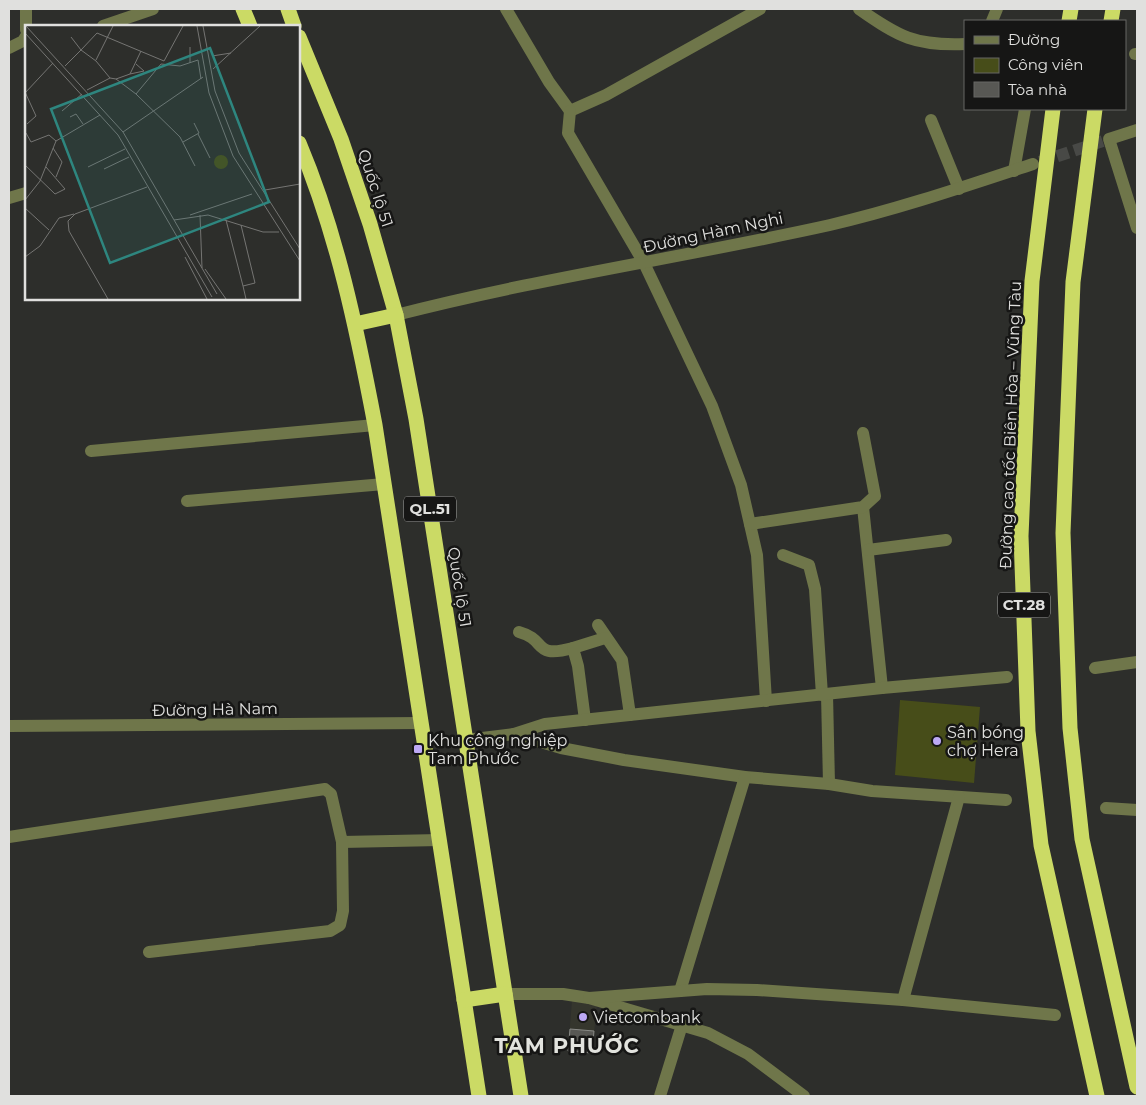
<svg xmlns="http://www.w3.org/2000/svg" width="1146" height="1105" font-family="Montserrat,sans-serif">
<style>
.built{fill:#35362d}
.green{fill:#474d19}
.building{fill:#585854;stroke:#8a8b87}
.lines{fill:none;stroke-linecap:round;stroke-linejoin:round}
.minor-tunnel{stroke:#484946;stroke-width:12;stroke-dasharray:12 6;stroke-linecap:butt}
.minor{stroke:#6f764a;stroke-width:12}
.highway{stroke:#cbda65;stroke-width:15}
.poi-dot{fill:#bda9f5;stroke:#161615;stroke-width:2}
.labels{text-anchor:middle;stroke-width:5;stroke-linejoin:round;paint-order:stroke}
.shield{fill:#161615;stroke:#a3a3a2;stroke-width:1}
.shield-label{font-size:15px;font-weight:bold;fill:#e0e0de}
.street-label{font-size:16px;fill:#e0e0de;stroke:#161615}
.poi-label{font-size:16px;fill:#e0e0de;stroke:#161615;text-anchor:start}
.district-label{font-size:21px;font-weight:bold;letter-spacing:1px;fill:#e2e3de;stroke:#161615}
.inset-road{fill:none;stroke:#757573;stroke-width:1}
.view{fill:#2e867f;fill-opacity:0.15;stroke:#2e867f;stroke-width:2.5}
.inset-edge{fill:none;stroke:#e0e0de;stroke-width:2.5}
</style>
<rect width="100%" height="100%" fill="#2d2e2b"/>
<polygon class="built" points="572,1000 597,1004 592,1053 568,1051"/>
<polygon class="green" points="900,700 980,707 974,783 895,775"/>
<polygon class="building" points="570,1029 594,1031 592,1053 568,1051"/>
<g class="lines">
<polyline class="minor-tunnel" points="1040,162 1109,139"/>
<g class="minor">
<polyline points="26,9 26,30"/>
<polyline points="506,9 549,82 570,111 606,95 760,9"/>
<path d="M859 9C899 37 915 46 965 44"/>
<polyline points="992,21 997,9"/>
<polyline points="103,26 153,9"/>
<polyline points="9,48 23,41 26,36"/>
<polyline points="1135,54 1137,54"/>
<polyline points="570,111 568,133 644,263 712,406 741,485 757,555 766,701"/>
<polyline points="931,120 959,189"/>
<polyline points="1137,130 1109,139 1137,228"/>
<polyline points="1014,171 1025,109"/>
<polyline points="9,198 26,193"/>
<path d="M396 315C539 278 686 257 830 225 899 209 966 186 1033 164"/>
<polyline points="91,451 375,425"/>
<polyline points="187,501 384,484"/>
<polyline points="863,507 882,688"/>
<polyline points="750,524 863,507 875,496 863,433"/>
<polyline points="868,550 946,540"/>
<polyline points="783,555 809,565 815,589 822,695"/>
<polyline points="598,625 622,660 630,715"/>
<path d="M519 632C548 640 532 659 573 648"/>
<polyline points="1095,668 1137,662"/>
<polyline points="827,694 829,784"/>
<polyline points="585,720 578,666 573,648 605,638"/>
<polyline points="9,726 421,723"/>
<polyline points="514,734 545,724 882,688 1007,677"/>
<polyline points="466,740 514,734 561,748 624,760 745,777 829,784 872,791 1006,800"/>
<polyline points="1106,808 1137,810"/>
<polyline points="9,837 325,789 331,794 342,842 440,840"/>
<polyline points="149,952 330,931 340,925 343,911 342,842"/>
<polyline points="680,991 745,777"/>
<polyline points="505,994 563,994 589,998 708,1033 748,1054 804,1096"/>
<polyline points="589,998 707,989 757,990 903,1000 1055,1015"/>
<polyline points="903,1000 959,797"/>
<polyline points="660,1096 682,1025"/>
</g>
<g class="highway">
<polyline points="243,9 250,26"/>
<polyline points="288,9 294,26"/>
<polyline points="1069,21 1071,9"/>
<polyline points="1111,21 1113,9"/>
<polyline points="299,37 341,139 370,224 396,315 416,419 521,1096"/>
<polyline points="1053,109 1032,281 1021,536 1028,731 1041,845 1097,1096"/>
<polyline points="1095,109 1073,282 1063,533 1070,728 1082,839 1137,1087"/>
<path d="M299 143C337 233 357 330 375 425L479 1096"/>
<polyline points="355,324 396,315"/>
<polyline points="464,1000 505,994"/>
</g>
</g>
<g class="poi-dot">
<circle cx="937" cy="741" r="5"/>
<rect x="413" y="744" width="10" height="10" rx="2.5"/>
<circle cx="583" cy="1017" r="5"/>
</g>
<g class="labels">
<g class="shield">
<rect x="404" y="496.5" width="52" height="25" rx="4"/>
<rect x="998" y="592.5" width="52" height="25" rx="4"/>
</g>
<g class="shield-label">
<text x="430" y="514">QL.51</text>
<text x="1024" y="610">CT.28</text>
</g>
<g class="street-label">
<text transform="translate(376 188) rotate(72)" y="6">Quốc lộ 51</text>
<text transform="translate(713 232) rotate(-12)" y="6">Đường Hàm Nghi</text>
<text transform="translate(1010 425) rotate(-88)" y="6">Đường cao tốc Biên Hòa – Vũng Tàu</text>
<text transform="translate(460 587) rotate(81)" y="6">Quốc lộ 51</text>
<text transform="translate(215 709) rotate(-1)" y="6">Đường Hà Nam</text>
</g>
<g class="poi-label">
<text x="947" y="738">Sân bóng<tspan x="947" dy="18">chợ Hera</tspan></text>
<text x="428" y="746">Khu công nghiệp<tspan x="428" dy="18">Tam Phước</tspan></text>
<text x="593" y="1023">Vietcombank</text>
</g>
<g class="district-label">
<text x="567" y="1053">TAM PHƯỚC</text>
</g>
</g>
<g transform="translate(25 25)">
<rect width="275" height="275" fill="#2d2e2b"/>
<path d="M189 137a7 7 0 1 1 14 0a7 7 0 1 1-14 0Z" fill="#474d19"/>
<path class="inset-road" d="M1 1 98 107 192 269M172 1 184 68 208 131 275 236M178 1 190 66 214 128 275 224M0 8 93 110 187 272M46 12 56 25 72 8 139 36 158 1M187 31 206 28M71 35 88 1M165 38V22M40 41 56 25 71 36 85 53 91 54 105 49 116 26M188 44 235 1M105 49 119 46 111 39M91 54 111 69 136 39 155 41 173 35 176 54M62 65 85 53M0 67 11 91 2 99M0 68 28 38M111 69 155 112 170 141M37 86 57 69M45 92 51 89 58 99M98 107 178 52M1 108 6 117 24 110 31 116M173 109 185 133M158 117 174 108 169 98M28 123 37 137 31 152M0 140 30 169 40 164 21 142M63 142 100 124M79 144 104 132M240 165 275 159M0 175 15 156 31 116 75 90M0 183 24 205M165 190 227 169M175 190 177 243M149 195 183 190 238 207H254M201 195 218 261M216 200 230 258 218 261 221 274M0 232 15 221 34 193 49 189M160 232 182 274M180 244 201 274M83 274 44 206 43 196 50 189 122 162"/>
<path class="view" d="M185 23 244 177 85 238 26 84Z"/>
<rect width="275" height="275" class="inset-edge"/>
</g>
<rect width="1146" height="1105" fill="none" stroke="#e0e0de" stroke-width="20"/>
<rect x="964" y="20" width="162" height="90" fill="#161615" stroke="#676765"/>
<rect x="974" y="36" width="25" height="8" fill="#6f764a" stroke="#676765"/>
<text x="1008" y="45" font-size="15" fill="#e0e0de">Đường</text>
<rect x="974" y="58" width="25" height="15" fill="#474d19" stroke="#676765"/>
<text x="1008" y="70" font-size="15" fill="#e0e0de">Công viên</text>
<rect x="974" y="82" width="25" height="15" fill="#585854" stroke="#676765"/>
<text x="1008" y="95" font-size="15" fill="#e0e0de">Tòa nhà</text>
</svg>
